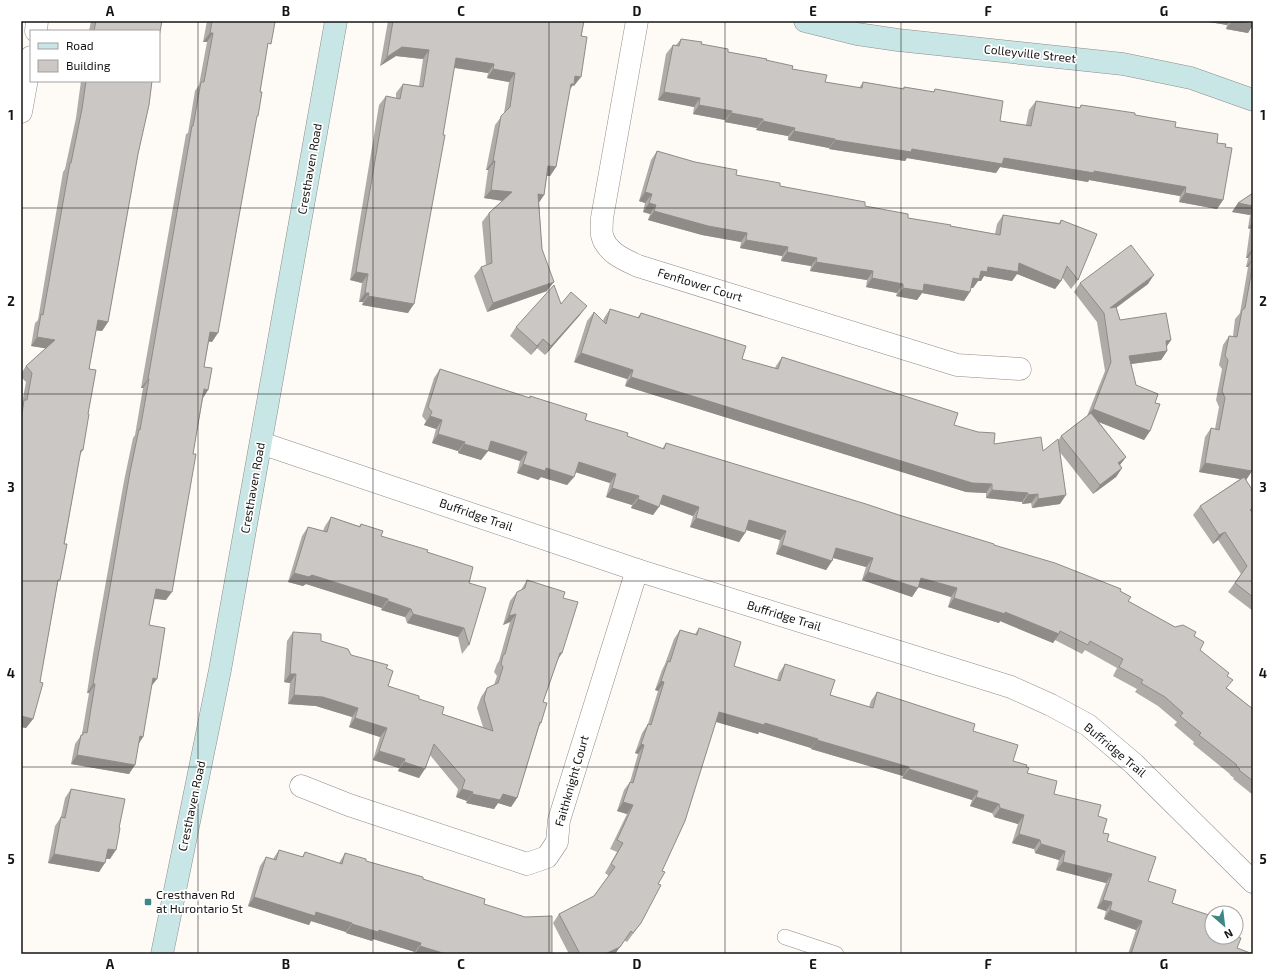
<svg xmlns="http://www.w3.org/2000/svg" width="1274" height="975" font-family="'Exo 2',sans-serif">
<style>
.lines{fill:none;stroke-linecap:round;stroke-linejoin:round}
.lane-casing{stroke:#8f8b88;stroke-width:16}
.street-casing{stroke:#8f8b88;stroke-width:23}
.secondary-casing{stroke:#8f8b88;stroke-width:23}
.lane{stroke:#fff;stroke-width:15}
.street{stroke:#fff;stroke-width:22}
.secondary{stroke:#c7e6e5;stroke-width:22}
.wall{fill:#afaba9}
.shaded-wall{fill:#8e8b89}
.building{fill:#cbc7c4;stroke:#8e8b89}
.grid{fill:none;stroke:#151413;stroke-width:1;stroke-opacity:0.55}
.poi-dot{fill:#3f8784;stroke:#fff;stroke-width:1.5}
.labels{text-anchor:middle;stroke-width:3.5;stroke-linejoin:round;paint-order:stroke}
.street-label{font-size:12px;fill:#151413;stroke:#fff}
.poi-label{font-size:12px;fill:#151413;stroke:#fff;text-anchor:start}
.neatline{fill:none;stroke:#151413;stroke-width:1.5}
.grid-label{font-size:13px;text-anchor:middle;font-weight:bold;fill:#151413}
</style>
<rect width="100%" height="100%" fill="#fefaf6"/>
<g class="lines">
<defs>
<polyline id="lane" points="785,937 836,954"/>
<g id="street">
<path d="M637 21 602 218C602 223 601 230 602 235 606 252 623 259 638 266L957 365 1020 369"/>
<polyline points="36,31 37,21"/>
<polyline points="21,112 31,57"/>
<polyline points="261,443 637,570 1011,687 1051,705 1088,725 1134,764 1253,882"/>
<polyline points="301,786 349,805 527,864 547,857 557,842 559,820 637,570"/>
</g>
<g id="secondary">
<polyline points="805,21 857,34 898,40 1123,64 1191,78 1253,100"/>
<polyline points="162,954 220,670 336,21"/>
</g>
</defs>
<use href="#lane" class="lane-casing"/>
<use href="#street" class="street-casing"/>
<use href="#secondary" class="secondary-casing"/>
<use href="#lane" class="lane"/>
<use href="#street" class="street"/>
<use href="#secondary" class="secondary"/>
</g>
<g class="wall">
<polygon points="91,21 162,21 159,31 89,31"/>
<polygon points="207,21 270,21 267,48 260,92 256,118 212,342 209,341 204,367 208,390 203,398 166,600 154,599 149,625 151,687 143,737 139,743 129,774 71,764 75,744 82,734 89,693 87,693 93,654 124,481 133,438 135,435 143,388 141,388 186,134 188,133 195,91 199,85 207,42 203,42"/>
<polygon points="388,21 584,21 574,86 573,85 570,89 556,167 550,176 547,176 544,195 539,202 542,249 547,291 487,312 474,276 481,267 486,265 482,222 489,213 502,201 484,198 488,170 486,170 495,125 504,113 509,82 487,78 488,73 454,68 408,313 362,305 363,302 359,302 362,283 350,280 379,105 386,96 396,98 396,93 403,84 419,86 423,59 396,56 380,66"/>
<polygon points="1203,21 1253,21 1248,33 1226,29 1227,25"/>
<polygon points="681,39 728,52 766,60 792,69 825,82 859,88 863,82 903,89 904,87 933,92 935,89 1000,121 1026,125 1029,110 1036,101 1079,108 1081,105 1135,115 1175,127 1217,143 1225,147 1223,200 1217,209 1179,202 1180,196 1089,180 1088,182 1000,167 996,173 907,158 905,161 829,149 829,148 788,140 788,136 756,130 757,128 725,122 725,120 693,114 694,107 658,100 666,54 673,45 676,45"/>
<polygon points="81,81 152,81 138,154 108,322 102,331 96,330 89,369 88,414 83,450 80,455 58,582 33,719 26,728 21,727 21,404 22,403 26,382 21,377 21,374 26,366 46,348 31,346 35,323 38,320 63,172 65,169 76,118"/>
<polygon points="657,151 736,175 865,206 908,218 995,234 997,224 1003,215 1059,223 1061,220 1078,280 1071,289 1062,277 1061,281 1055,289 1017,274 1012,281 984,276 981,281 978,281 973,288 971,288 964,301 922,293 917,300 896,296 897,293 866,287 867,280 810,271 811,266 781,261 782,256 740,248 741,242 702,235 648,220 650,214 643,212 645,203 639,201 651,160"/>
<polygon points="1253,193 1253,467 1252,471 1246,480 1253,491 1253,611 1228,592 1241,574 1218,540 1213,544 1193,515 1200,506 1240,479 1199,472 1205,437 1211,428 1215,429 1219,407 1216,400 1222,369 1219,365 1223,345 1229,336 1233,336 1235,319 1240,313 1248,267 1246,267 1248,258 1246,258 1250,229 1248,228 1250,215 1232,212 1238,203"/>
<polygon points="1080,283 1148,284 1116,307 1120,320 1171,340 1166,347 1167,351 1161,360 1131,364 1136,385 1155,403 1150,431 1144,440 1099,422 1126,457 1120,465 1122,468 1116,477 1093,494 1059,451 1060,504 1032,508 1031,503 1022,504 1022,502 986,498 986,493 966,492 625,386 627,379 574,362 587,321 594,312 603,321 604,318 610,309 637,318 641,313 742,359 775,368 776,366 782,357 954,425 994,444 1043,451 1058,441 1061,436 1087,416 1105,371 1097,322 1074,292"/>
<polygon points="561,304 580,315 545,355 537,348 531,355 510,336 516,327"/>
<polygon points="440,369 529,398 530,396 585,420 627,436 662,449 666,443 994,545 1120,591 1128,601 1175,627 1194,636 1200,650 1227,676 1227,688 1253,709 1253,795 1233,779 1234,778 1230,775 1230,774 1193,744 1194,742 1174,725 1177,722 1158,706 1135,692 1137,689 1113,676 1117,668 1085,650 1082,654 1055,640 1053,643 1000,621 999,623 948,607 951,597 918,587 912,597 862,580 866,567 833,558 832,561 826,570 776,554 780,540 746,530 745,533 739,542 690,527 693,516 660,504 653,515 631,508 632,505 606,497 610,483 575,472 574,477 567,485 541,477 538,480 517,473 520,461 488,451 481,460 458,453 458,451 432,443 436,429 424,425 426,421 422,416 434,378"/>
<polygon points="331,517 359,526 361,524 381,536 427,552 469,583 469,645 462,654 458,637 407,623 405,617 381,610 382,608 306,584 303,586 288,582 302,536 308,527 323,531 325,526"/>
<polygon points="527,580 563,598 562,653 558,659 543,702 541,723 539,727 517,798 511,807 498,803 494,809 466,803 467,801 456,797 458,789 430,755 419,778 398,771 399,768 373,760 380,737 349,727 352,717 316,706 288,704 290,683 284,682 287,641 293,632 321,641 351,655 386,668 388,686 419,699 442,714 483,727 477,708 481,697 487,688 494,685 497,676 494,672 497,664 499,661 510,622 503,625 510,601 517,592 521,590"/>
<polygon points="699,628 734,666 777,680 779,673 785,664 830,695 869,707 871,701 877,692 973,731 1013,761 1026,767 1027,773 1054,794 1098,816 1103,833 1107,841 1148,881 1172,903 1212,937 1237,948 1253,954 1128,954 1136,930 1104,919 1106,911 1097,908 1106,883 1056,870 1059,860 1035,853 1034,849 1012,843 1018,824 994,817 992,813 970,806 972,800 902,778 903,776 811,749 811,748 759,732 758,734 716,722 662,871 658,884 641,923 627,942 624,940 615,954 569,954 553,923 559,914 594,896 609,876 605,873 617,852 610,849 627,814 617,811 624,790 630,782 638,754 635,753 642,733 648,724 658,691 655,690 662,670 665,664 674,639 680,630 695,634"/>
<polygon points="71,789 110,859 106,859 99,872 48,863 55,826 61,817 65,798"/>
<polygon points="279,850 302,857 305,852 339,863 345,853 366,861 423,879 484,904 552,954 414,954 415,952 373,939 372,941 346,933 346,932 311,921 309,925 248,906 260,866 266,857 273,859"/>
</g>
<g class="shaded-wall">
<polygon points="1203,21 1230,21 1227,25"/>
<polygon points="1232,21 1236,21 1253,24 1253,25 1248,33 1226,29"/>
<polygon points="210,33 213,33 207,42 203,42"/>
<polygon points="402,47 429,50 423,59 396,56 380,66 387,57"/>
<polygon points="456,58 494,64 488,73 450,67"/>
<polygon points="493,69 515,73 509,82 487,78"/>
<polygon points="575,76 581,77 574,86 573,85 567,93 565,93"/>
<polygon points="664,92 700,98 694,107 658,100"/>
<polygon points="699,105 732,111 725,120 693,114"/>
<polygon points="731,113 763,119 757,128 725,122"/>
<polygon points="763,121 795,128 788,136 756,130"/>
<polygon points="794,131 835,139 829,148 788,140"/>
<polygon points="835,140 912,149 1004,158 1094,171 1186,187 1180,196 1089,180 1088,182 1000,167 996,173 907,158 905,161 829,149"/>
<polygon points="493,161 495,161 488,170 486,170"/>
<polygon points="548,166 556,167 550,176 542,175"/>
<polygon points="491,190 512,192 505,201 484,198"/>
<polygon points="645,192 652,194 645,203 639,201"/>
<polygon points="1185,193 1223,200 1217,209 1179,202"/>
<polygon points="538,194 544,195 538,204"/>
<polygon points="649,203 656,205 650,214 643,212"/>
<polygon points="1238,203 1253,206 1253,211 1250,215 1232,212"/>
<polygon points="654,211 747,233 741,242 702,235 648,220"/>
<polygon points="1253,222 1253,225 1250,229 1248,228"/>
<polygon points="746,240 788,247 782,256 740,248"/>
<polygon points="1252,249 1253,249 1253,251 1248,258 1246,258"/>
<polygon points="787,252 817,258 811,266 781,261"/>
<polygon points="1253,258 1253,259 1248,267 1246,267"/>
<polygon points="816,262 873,271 867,280 810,271"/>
<polygon points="1019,263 1061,281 1055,289 1017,274 1012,281 984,276 981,281 978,281 973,288 966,287 973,278 981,271 988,267"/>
<polygon points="356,272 368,274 362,283 350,280"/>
<polygon points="1154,275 1148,284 1104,317 1110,308"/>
<polygon points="872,278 903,284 897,293 866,287"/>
<polygon points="554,282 547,291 487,312 493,303"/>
<polygon points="924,284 970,292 964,301 922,293 917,300 896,296 903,288"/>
<polygon points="365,293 369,293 363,302 359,302"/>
<polygon points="368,296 414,304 408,313 362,305"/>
<polygon points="587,306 580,315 545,355 551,346"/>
<polygon points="98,320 108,322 102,331 91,330"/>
<polygon points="210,332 218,333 212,342 204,341"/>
<polygon points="37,337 55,340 49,349 31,346"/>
<polygon points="543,339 537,348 531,355 537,346"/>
<polygon points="1171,340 1165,349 1166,341"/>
<polygon points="1167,351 1161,360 1123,365 1129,356"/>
<polygon points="581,353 633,370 627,379 574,362"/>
<polygon points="631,377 992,484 986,493 966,492 625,386"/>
<polygon points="148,379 149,379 143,388 141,388"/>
<polygon points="204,389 208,390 202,399"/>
<polygon points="1093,409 1150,431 1144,440 1086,417"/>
<polygon points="430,416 442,420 436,429 424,425"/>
<polygon points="438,434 465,442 458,451 432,443"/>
<polygon points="491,441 527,452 520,461 485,450"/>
<polygon points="464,444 488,451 481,460 458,453"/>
<polygon points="1126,457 1119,466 1118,463"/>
<polygon points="579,462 616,474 610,483 572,471"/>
<polygon points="1205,463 1252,471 1246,480 1199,472"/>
<polygon points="523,464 546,468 574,477 567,485 541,477 538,480 517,473"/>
<polygon points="1122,468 1116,477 1093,494 1100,485"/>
<polygon points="612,488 639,496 632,505 606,497"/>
<polygon points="992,490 1028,493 1022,502 986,498"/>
<polygon points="1038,494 1031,503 1022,504 1028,495"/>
<polygon points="663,495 699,507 693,516 657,503"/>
<polygon points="1066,495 1060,504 1032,508 1038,499"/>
<polygon points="638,499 659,507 653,515 631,508"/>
<polygon points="696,518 745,533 739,542 690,527"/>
<polygon points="749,520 786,531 780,540 743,529"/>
<polygon points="1225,532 1218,540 1213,544 1219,535"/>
<polygon points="782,545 832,561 826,570 776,554"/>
<polygon points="836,548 873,558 866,567 830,557"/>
<polygon points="868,572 918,588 912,597 862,580"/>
<polygon points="294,573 312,575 388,599 382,608 306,584 303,586 288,582"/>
<polygon points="921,578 957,588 951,597 915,586"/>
<polygon points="156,589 172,592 166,600 150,598"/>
<polygon points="954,598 1005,612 1059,634 1053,643 1000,621 999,623 948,607"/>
<polygon points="388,601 411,609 405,617 381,610"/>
<polygon points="413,614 464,628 458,637 407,623"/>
<polygon points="516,614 510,622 503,625 509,616"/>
<polygon points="560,653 562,653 556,662"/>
<polygon points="290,674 296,674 290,683 284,682"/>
<polygon points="153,678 157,679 150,688"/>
<polygon points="661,681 664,682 658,691 655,690"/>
<polygon points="93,684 95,684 89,693 87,693"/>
<polygon points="294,695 323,697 358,708 352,717 316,706 288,704"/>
<polygon points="719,712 765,723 818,739 811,748 759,732 758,734 713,721"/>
<polygon points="21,716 33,719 26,728 21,727"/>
<polygon points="355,718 387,728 380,737 349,727"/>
<polygon points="140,736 143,737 137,746"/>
<polygon points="817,740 909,767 903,776 811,749"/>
<polygon points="641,744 644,745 638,754 635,753"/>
<polygon points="379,751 405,759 399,768 373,760"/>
<polygon points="77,755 135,765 129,774 71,764"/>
<polygon points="404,762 425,769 419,778 398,771"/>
<polygon points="909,769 978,791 972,800 902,778"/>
<polygon points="462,789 473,792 467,801 456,797"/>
<polygon points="472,794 503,794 517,798 511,807 498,803 494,809 466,803"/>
<polygon points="976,797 999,804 992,813 970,806"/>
<polygon points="623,802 633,805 627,814 617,811"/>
<polygon points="1000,808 1024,815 1018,824 994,817"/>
<polygon points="1019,834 1040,840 1034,849 1012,843"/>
<polygon points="1041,844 1065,851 1059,860 1035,853"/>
<polygon points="108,849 116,850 110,859 102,858"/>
<polygon points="54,854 105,863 99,872 48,863"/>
<polygon points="1063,862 1112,874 1106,883 1056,870"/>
<polygon points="254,897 316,912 352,923 346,932 311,921 309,925 248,906"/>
<polygon points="1103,900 1112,902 1106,911 1097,908"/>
<polygon points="1110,910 1142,921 1136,930 1104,919"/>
<polygon points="352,924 379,930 421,943 415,952 373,939 372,941 346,933"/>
<polygon points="631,931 615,954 605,954"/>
<polygon points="420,946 446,954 415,954"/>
</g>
<g class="building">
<polygon points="96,21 162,21 159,37 159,31 94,31"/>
<polygon points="212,21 270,21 275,22 271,44 268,43 260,92 262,92 258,116 257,116 218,333 210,332 204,367 212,368 208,390 204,389 193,454 196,454 172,592 156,589 149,625 165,628 157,679 153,678 143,737 140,736 135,765 77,755 81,735 83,735 83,732 87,733 95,684 93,684 100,645 130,472 139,429 140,430 149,379 148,379 192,126 193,126 201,82 204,82 213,33 210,33"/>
<polygon points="393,21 584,21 581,36 587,37 581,77 575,76 574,84 571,84 556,167 548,166 544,195 538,194 542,249 554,282 493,303 481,267 492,263 489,213 512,192 491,190 495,161 493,161 501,116 510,107 515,73 493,69 494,64 456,58 443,135 445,135 414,304 368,296 369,293 365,293 368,274 356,272 386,96 400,99 403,84 423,87 429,50 402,47 387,57"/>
<polygon points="1236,21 1253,21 1253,24"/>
<polygon points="681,39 702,42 701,44 728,49 728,52 767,59 766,60 793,66 792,69 827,75 825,82 862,88 863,82 904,89 904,87 934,92 935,89 1003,101 1000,121 1031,126 1036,101 1080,108 1081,105 1135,113 1135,115 1176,122 1175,127 1218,134 1217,143 1226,144 1225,147 1232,148 1223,200 1185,193 1186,187 1094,171 1094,173 1004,158 1002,164 912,149 911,152 835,140 835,139 794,131 795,128 763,121 763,119 731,113 732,111 699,105 700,98 664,92 673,45 679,46"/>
<polygon points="86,81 152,81 149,105 138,154 108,322 98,320 89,369 96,370 88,414 89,414 83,450 81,450 64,544 67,544 60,580 58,580 40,682 43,683 33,719 21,716 21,434 22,431 21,431 21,421 24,400 27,400 32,373 26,366 55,340 37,337 41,314 43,315 70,163 71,163 82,109"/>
<polygon points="657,151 695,162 737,170 736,175 780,183 780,186 865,202 865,206 908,214 908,218 951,225 950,226 1000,235 1003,215 1060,224 1061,220 1097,234 1078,280 1067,266 1061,281 1019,263 1018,272 988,267 987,272 981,271 979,279 973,278 970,292 924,284 923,291 903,288 903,284 872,278 873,271 816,262 817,258 787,252 788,247 746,240 747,233 708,226 654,211 656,205 649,203 652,194 645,192"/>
<polygon points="1253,193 1253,206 1238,203"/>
<polygon points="1131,245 1154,275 1110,308 1116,307 1120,320 1166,313 1171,340 1166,341 1167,351 1129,356 1136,385 1158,394 1155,403 1160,404 1150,431 1093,409 1111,362 1104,313 1080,283"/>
<polygon points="1253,263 1253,467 1252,471 1205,463 1211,428 1219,430 1225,398 1222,391 1228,360 1225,356 1229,336 1237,337 1242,310 1245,308"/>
<polygon points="554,285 561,304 571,292 587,306 551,346 543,339 537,346 516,327"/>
<polygon points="610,309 639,318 641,313 746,346 742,359 778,369 782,357 958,413 954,425 978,432 995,433 994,444 1041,437 1043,451 1058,439 1066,495 1038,499 1038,494 1028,495 1028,493 992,490 992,484 972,483 631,377 633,370 581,353 594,312 606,324"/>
<polygon points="440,369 530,398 530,396 587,414 585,420 628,433 627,436 664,449 666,443 866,504 899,515 994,544 994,545 1055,563 1121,589 1120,591 1131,597 1128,601 1175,627 1183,625 1196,632 1194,636 1204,642 1200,650 1229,673 1227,676 1233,680 1226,688 1253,709 1253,781 1239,770 1240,769 1236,766 1237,765 1199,735 1201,733 1180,716 1183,713 1165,697 1141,683 1143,680 1119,667 1123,659 1090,641 1088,645 1060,631 1059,634 1005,612 1005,614 954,598 957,588 921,578 918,588 868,572 873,558 836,548 832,561 782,545 786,531 749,520 745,533 696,518 699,507 663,495 659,507 638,499 639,496 612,488 616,474 579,462 574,477 546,468 545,471 523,464 527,452 491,441 488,451 464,444 465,442 438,434 442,420 430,416 432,412 428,407"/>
<polygon points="1091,413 1126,457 1118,463 1122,468 1100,485 1061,436"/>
<polygon points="1244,477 1253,491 1253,508 1250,510 1253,513 1253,597 1235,583 1247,566 1225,532 1219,535 1200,506"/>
<polygon points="331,517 360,527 361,524 383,531 381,536 428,550 427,552 473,567 469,583 486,588 469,645 464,628 413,614 411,609 388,601 388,599 312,575 309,577 294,573 308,527 327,532"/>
<polygon points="527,580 565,592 563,598 578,602 562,653 560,653 543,702 547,703 541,723 540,722 517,798 503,794 500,800 472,794 473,792 462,789 465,780 434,744 425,769 404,762 405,759 379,751 387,728 355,718 358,708 323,697 294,695 296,674 290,674 293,632 321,634 321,641 348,649 351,655 388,665 386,668 393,671 388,686 419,696 419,699 444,707 442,714 493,731 484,699 487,688 498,683 503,667 501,664 503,655 505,654 516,614 509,616 517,592 525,588"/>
<polygon points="699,628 741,642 734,666 780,681 785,664 835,680 830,695 873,708 877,692 975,724 973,731 1018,745 1013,761 1027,765 1026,767 1029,768 1027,773 1057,781 1054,794 1101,805 1098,816 1107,819 1103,833 1109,834 1107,841 1156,857 1148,881 1176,890 1172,903 1212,916 1212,937 1236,937 1236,936 1241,938 1237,948 1253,954 1131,954 1142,921 1110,910 1112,902 1103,900 1112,874 1063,862 1065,851 1041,844 1040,840 1019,834 1024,815 1000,808 999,804 976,797 978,791 909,769 909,767 817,740 818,739 765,723 764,725 719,712 685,821 662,871 665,872 658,884 661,885 641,923 633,933 631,931 620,947 605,954 580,954 559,914 594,896 615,867 611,864 623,843 617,840 633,805 623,802 630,782 633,783 644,745 641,744 648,724 651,725 664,682 661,681 668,661 670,662 680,630 697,635"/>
<polygon points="71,789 125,799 119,828 120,828 116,850 108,849 105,863 54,854 61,817 65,818"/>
<polygon points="279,850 303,857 305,852 342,864 345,853 366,859 366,861 423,877 423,879 485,899 484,904 525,917 552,916 552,954 446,954 420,946 421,943 379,930 378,932 352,924 352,923 316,912 315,916 254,897 266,857 276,860"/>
</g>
<path class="grid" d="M198 21V954M373 21V954M549 21V954M725 21V954M901 21V954M1076 21V954M21 208H1253M21 394H1253M21 581H1253M21 767H1253"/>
<rect class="poi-dot" x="144" y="898" width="8" height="8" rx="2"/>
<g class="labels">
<g class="street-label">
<text transform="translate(1030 54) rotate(6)" y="4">Colleyville Street</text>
<text transform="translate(310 169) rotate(-80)" y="4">Cresthaven Road</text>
<text transform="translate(700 285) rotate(17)" y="4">Fenflower Court</text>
<text transform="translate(253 488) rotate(-80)" y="4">Cresthaven Road</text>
<text transform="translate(476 515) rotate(19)" y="4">Buffridge Trail</text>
<text transform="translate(784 616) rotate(17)" y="4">Buffridge Trail</text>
<text transform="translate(1115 750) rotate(40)" y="4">Buffridge Trail</text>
<text transform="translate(572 781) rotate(-74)" y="4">Faithknight Court</text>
<text transform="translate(192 806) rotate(-78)" y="4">Cresthaven Road</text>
</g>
<g class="poi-label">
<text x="156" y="899">Cresthaven Rd<tspan x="156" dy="14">at Hurontario St</tspan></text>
</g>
</g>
<rect width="1274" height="975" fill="none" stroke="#ffffff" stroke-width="44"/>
<rect x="30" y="30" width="130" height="52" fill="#ffffff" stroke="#a1a1a1"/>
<rect x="38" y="43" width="20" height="6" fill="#c7e6e5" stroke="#a1a1a1"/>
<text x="66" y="50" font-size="12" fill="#151413">Road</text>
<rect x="38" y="60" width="20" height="12" fill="#cbc7c4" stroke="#a1a1a1"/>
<text x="66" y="70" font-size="12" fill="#151413">Building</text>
<g transform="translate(1224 925) rotate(152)"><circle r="19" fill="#ffffff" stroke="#a1a1a1"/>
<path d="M0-3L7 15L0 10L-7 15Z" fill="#3f8784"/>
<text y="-6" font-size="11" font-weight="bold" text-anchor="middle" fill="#151413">N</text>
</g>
<rect x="22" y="22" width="1230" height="931" class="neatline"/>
<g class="grid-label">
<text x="110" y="16">A</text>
<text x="286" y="16">B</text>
<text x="461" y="16">C</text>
<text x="637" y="16">D</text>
<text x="813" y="16">E</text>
<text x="988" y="16">F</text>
<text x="1164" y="16">G</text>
<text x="11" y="120">1</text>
<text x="1263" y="120">1</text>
<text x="11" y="306">2</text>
<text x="1263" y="306">2</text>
<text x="11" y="492">3</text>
<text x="1263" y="492">3</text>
<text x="11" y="678">4</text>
<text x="1263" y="678">4</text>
<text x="11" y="864">5</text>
<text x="1263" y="864">5</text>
<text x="110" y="969">A</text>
<text x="286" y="969">B</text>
<text x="461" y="969">C</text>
<text x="637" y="969">D</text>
<text x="813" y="969">E</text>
<text x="988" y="969">F</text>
<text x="1164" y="969">G</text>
</g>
</svg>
